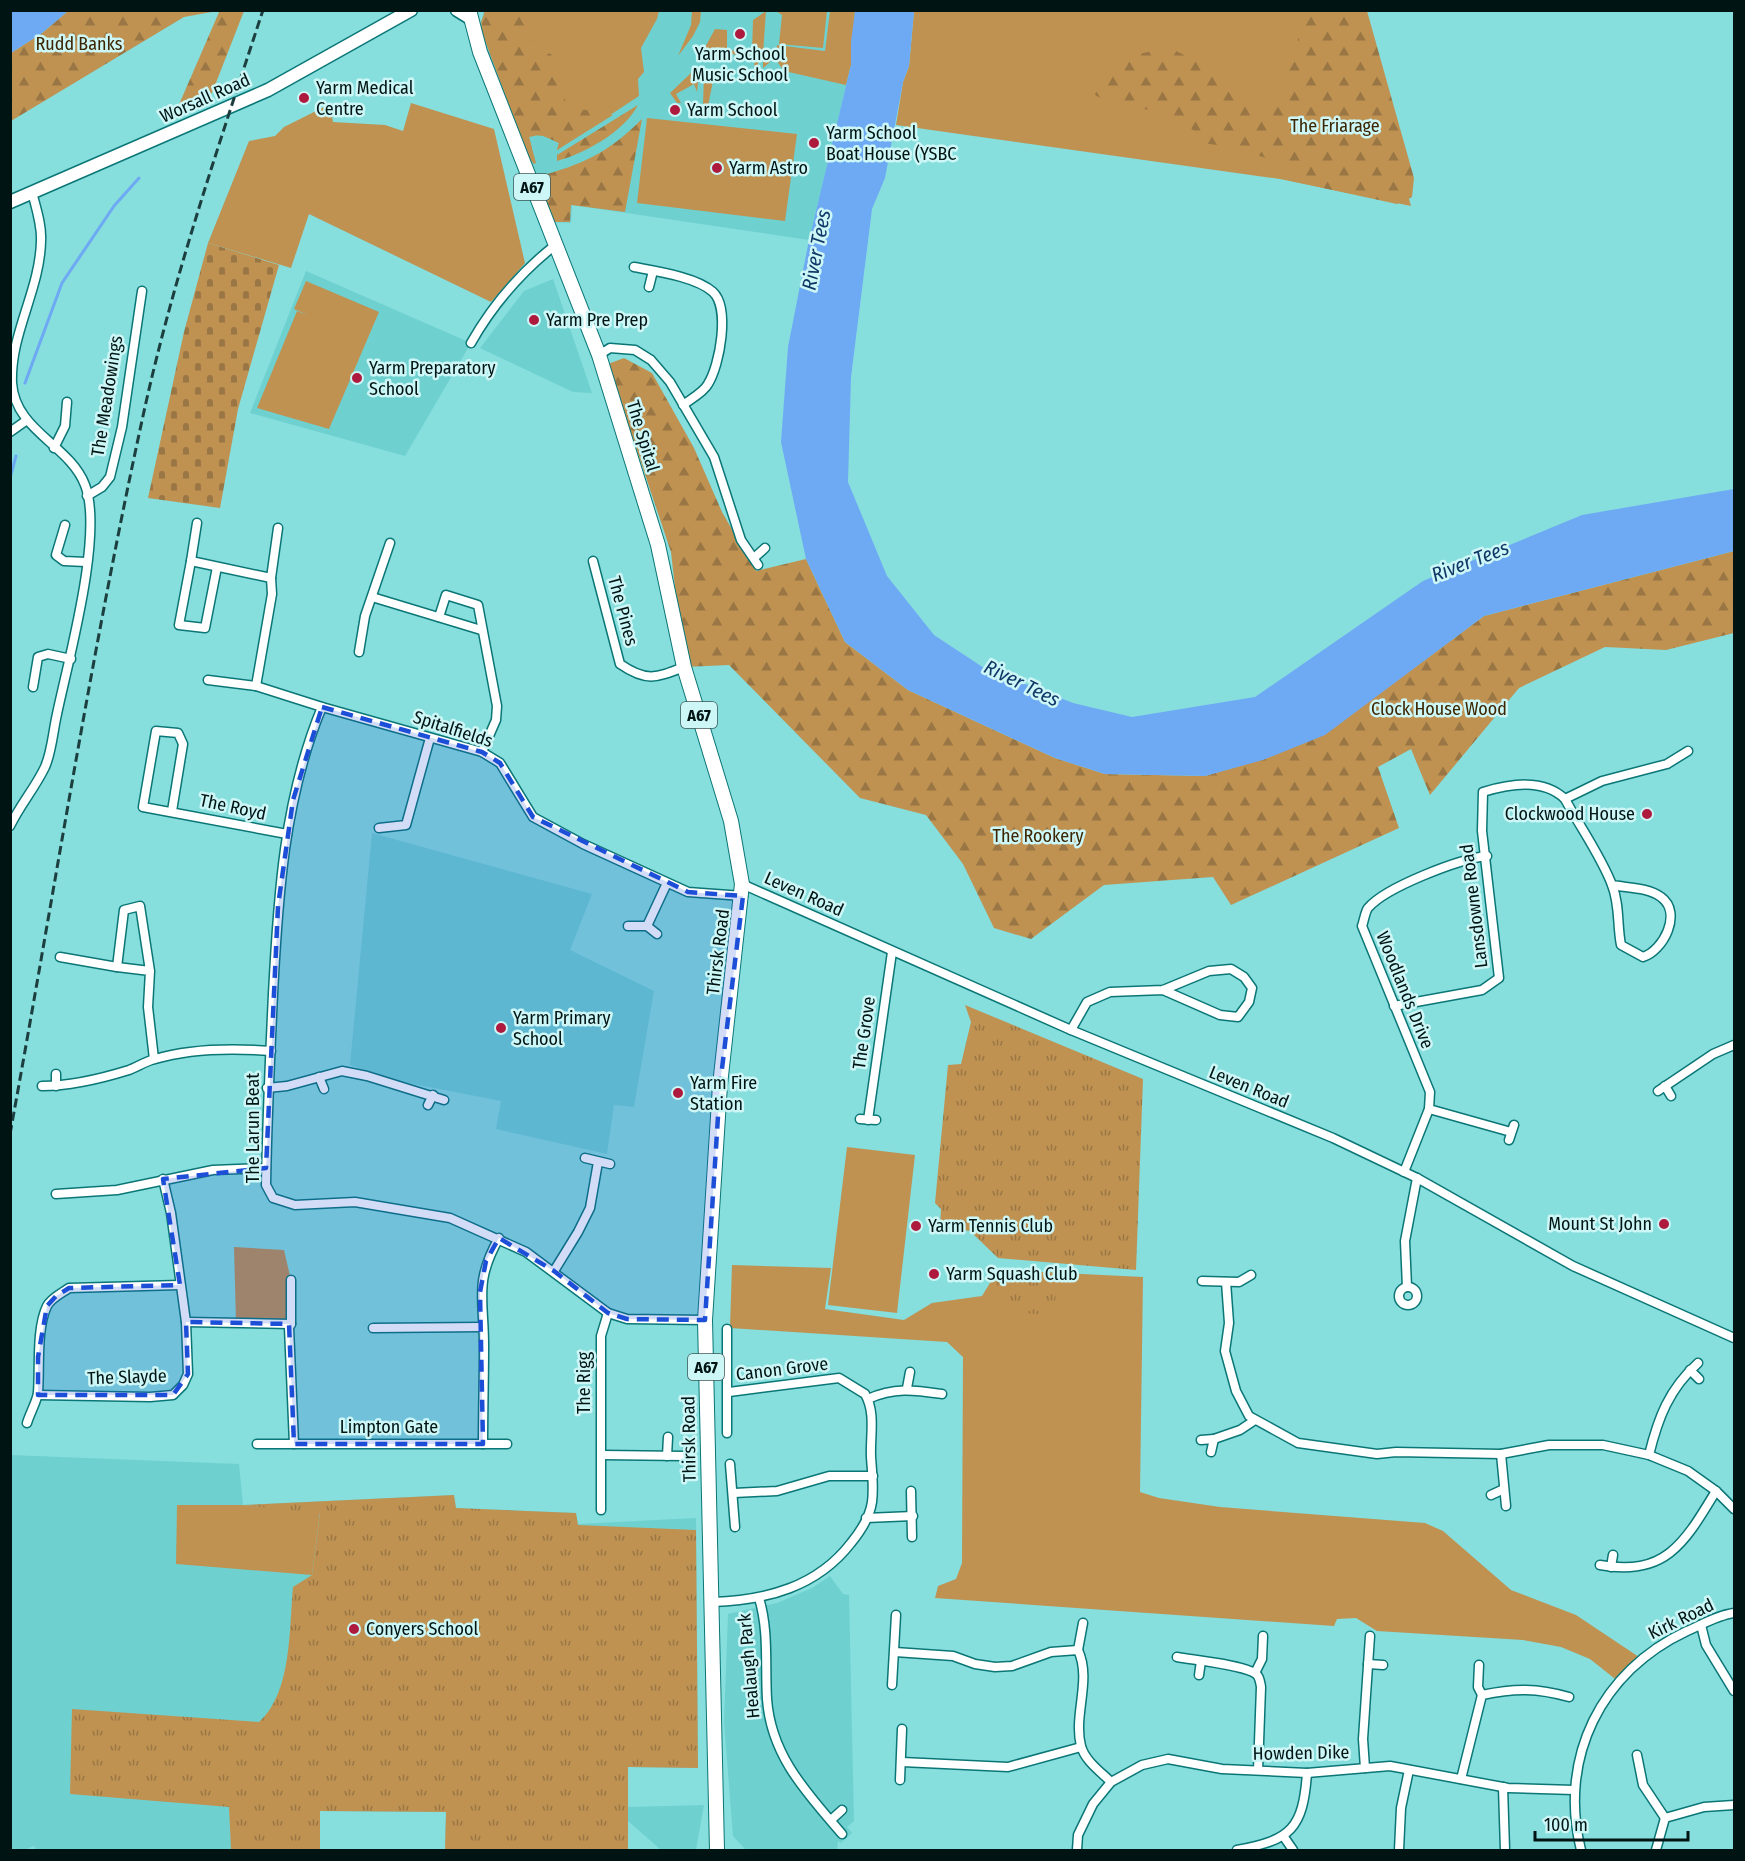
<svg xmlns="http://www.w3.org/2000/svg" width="1745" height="1861" font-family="'Fira Sans Condensed',sans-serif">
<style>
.built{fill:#6ed1d0}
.green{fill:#bf9252}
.forest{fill:url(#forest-firs)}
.cemetery{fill:url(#cemetery-stones)}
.park{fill:url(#park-tufts)}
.water{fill:#6eaaf4}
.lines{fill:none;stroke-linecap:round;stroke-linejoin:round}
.stream{stroke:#6eaaf4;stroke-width:3}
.street-casing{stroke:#0b7676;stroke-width:11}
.secondary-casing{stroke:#0b7676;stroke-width:15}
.primary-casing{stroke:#0b7676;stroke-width:16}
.street{stroke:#fff;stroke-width:8}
.secondary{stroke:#fff;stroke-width:12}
.primary{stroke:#fff;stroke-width:14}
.rail{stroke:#1c3e3e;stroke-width:3;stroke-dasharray:9 4.5;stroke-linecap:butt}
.marked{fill:#1d4ed8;fill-opacity:0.2;stroke:#1d4ed8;stroke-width:4.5;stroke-dasharray:12 8;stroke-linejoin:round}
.poi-dot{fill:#ae1a3e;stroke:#cdf6f6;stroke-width:2}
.labels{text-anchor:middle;stroke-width:5;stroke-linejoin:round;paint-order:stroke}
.shield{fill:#cdf6f6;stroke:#3e5858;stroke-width:1.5}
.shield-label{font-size:16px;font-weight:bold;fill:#001414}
.park-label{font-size:18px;fill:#3c2500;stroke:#cdf6f6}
.poi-label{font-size:18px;fill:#001414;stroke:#cdf6f6;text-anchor:start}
.street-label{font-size:18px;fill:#001414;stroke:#cdf6f6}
.water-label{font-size:20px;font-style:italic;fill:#0f3867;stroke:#cdf6f6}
</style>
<defs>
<pattern id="forest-firs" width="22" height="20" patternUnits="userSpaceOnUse" patternTransform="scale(1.5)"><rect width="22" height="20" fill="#bf9252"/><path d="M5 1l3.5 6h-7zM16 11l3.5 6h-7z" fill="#997643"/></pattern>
<pattern id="cemetery-stones" width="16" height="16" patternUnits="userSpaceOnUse" patternTransform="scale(1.5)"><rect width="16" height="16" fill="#bf9252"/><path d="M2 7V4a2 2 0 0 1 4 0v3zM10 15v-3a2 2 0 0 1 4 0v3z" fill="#997643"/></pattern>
<pattern id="park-tufts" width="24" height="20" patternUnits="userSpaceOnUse" patternTransform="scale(1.5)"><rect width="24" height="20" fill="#bf9252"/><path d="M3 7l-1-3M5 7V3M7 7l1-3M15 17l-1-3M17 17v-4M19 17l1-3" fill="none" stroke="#997643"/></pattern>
</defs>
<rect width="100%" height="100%" fill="#86dedd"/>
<g class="built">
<polygon points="484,11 855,11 851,65 809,240 572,205 571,223 551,222 480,29"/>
<polygon points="306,271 471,343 405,456 250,413"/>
<polygon points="553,279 592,393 573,392 480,348 524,291"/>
<polygon points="372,833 592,894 570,950 654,991 634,1107 614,1105 607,1154 496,1129 501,1101 393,1080 350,1065"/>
<polygon points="10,1455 239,1464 243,1505 454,1495 456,1508 576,1513 578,1524 696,1518 698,1768 628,1767 628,1807 704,1805 696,1850 661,1850 628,1821 628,1850 445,1850 446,1812 320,1811 320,1850 36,1850 34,1846 24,1850 11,1849"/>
<polygon points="830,1576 843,1594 849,1595 854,1821 847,1827 852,1833 841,1843 838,1841 837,1850 746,1850 733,1836 724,1722 728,1614 777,1603 812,1588"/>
</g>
<g class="green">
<path d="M485 11H659L657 19 641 48 644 72 638 79 639 96 557 150 559 143C548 137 541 133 529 137L536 163 534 164 529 158 483 35 481 22Z"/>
<polygon points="692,11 701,11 700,22 693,36 678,56 691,25"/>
<polygon points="766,11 763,54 771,54 770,62 763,68 763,52 752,51 753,20"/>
<polygon points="776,11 827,11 823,48 779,44 782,15"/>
<polygon points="830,11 855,11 851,65 846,85 784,71 776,60 777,45 825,51"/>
<polygon points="914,11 1356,11 1411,206 1280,179 896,125 903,82 909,66"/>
<polygon points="715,29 727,30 727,50 745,51 746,55 758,55 758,67 754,67 755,58 719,52 715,60 703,58 703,51"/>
<polygon points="691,73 699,73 697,92 694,84 676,94 681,103 677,103 670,93"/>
<polygon points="704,74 714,76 708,106 703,105"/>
<polygon points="411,103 494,129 525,263 491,302 309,214 291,268 208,243 249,141 275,136 284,127 330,104 333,122 385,125 403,131"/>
<polygon points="647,118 797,134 785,221 637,203"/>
<polygon points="306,281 379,312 329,429 257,408 297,311 308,315 294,309"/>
<polygon points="847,1147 915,1155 897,1313 828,1305"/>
<polygon points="234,1247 284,1250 291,1280 291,1324 236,1322"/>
<polygon points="732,1265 831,1268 825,1309 904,1320 932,1303 982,1296 998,1270 1143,1277 1140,1492 1159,1498 1220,1507 1425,1523 1443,1531 1511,1590 1576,1615 1642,1659 1619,1682 1590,1659 1561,1647 1523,1640 1377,1631 1356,1618 1337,1619 1334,1626 935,1598 938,1586 956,1579 962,1563 963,1357 947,1342 730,1328"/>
<polygon points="177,1505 243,1505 320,1512 312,1575 176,1564"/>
</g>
<g class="forest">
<polygon points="220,10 244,11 212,93 174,116"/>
<polygon points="485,10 521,11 534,48 537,51 551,54 561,73 562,95 570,107 613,115 557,150 559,143 539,134 529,137 532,148 525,148 481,29"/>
<polygon points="68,11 217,11 184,17 11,121 11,53 42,33"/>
<path d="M1295 11H1367L1414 178 1412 197 1397 204 1291 181 1278 162 1235 148 1204 143C1171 96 1135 119 1095 95L1096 85 1104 84 1110 65 1123 58 1168 47 1198 62 1241 103 1270 114 1278 99 1301 30Z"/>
<path d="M638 105C624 132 585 153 557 161V155Z"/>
<path d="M642 119 625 212 571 205 570 222H551L537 177C583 164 607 154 642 119Z"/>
<polygon points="624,358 652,373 694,448 722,512 756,571 806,559 845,642 908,690 1055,758 1105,774 1205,776 1263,759 1325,734 1484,616 1734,551 1734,633 1666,650 1605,647 1519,688 1430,795 1411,749 1378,767 1399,828 1231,905 1213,877 1104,885 1031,939 994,928 963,864 926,815 860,798 729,665 684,667 671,552 608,364"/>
</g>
<polygon class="cemetery" points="208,243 279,265 238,409 220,508 148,498 184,332"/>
<g class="park">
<polygon points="965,1005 1143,1079 1136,1270 998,1258 970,1231 940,1227 941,1209 935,1203 948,1065 961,1064 971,1022"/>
<polygon points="998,1270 1059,1273 1053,1315 1010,1312 995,1298"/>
<path d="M454 1495 456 1508 576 1513 578 1525 696 1530 698 1768 628 1767V1850H445L446 1812 320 1811V1850H231L229 1807 70 1794 72 1709 259 1722C292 1693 289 1629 293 1587L312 1575 320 1513 243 1505Z"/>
</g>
<g class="water">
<polygon points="11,10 68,10 68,11 42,33 11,53"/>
<polygon points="855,11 914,11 909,66 903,82 885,178 872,209 851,377 848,482 887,576 934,635 984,668 1073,703 1132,717 1255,697 1423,581 1582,515 1734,489 1734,551 1484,616 1325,735 1263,760 1205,776 1105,774 1055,758 908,690 845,642 806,559 781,442 788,347 809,240 851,65 851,42"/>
</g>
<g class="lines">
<g class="stream">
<polyline points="25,383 62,283 114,206 139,178"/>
<polyline points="10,478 16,456"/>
</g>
<defs>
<g id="street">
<path d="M634 267C655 271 697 277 713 292 730 308 720 365 708 384 704 392 691 399 683 405"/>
<polyline points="649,287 653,271"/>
<path d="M471 343C493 304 519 274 554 246"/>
<polyline points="599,355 610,348 635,350 651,360 670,382 714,457 741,540 758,565"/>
<polyline points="10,432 27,420"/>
<polyline points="54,448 65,426 67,402"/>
<polyline points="87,496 102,487 110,477 122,427 142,291"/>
<polyline points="65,525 56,555 64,561 86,562"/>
<polyline points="754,558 765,548"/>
<polyline points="191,561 197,523"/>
<path d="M593 561 620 664C646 682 656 678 684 667"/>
<polyline points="217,567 205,628 179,625 191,561 271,578 272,594 256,686"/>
<polyline points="271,578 278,528"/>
<polyline points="372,597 481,630"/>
<polyline points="439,617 446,595 478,605 497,706 496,720 482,752"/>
<polyline points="359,652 365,616 390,543"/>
<polyline points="208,680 256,686 322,707 482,752 500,763 533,817 583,844 688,892 743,896"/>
<polyline points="33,687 38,657 48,654 71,659"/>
<path d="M322 707C284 798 278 897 273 994 270 1057 267 1121 266 1185L273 1198 295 1205 355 1202 450 1218 526 1252 608 1313 627 1319 705 1320"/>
<polyline points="1565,799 1602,781 1667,764 1688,751"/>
<polyline points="172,811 183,744 178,733 156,731 143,807 287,834"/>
<path d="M10 826C20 805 35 788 45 767 52 751 53 731 57 714 68 661 104 533 85 485 70 445 15 431 12 383 10 334 40 290 41 241 42 225 36 208 32 192"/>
<polyline points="379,828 406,825 430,738"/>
<polyline points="742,884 1071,1030 1333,1138 1417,1178 1573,1266 1734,1338"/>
<polyline points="628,926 647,926 657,934"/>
<polyline points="647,926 667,883"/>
<polyline points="60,957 117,967"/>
<polyline points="150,971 117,967 124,910 140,906 150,971 148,1007 154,1059"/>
<path d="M1394 1006 1482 990 1499 978 1482 831 1483 792C1510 784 1543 778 1565 799 1580 827 1601 856 1612 885 1620 905 1617 925 1621 945L1643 957C1663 951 1683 913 1661 897 1648 887 1627 888 1612 885"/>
<polyline points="1071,1030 1087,1002 1110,992 1163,990 1209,971 1231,969 1244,977 1252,988 1249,1002 1238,1017 1220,1015 1163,990"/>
<polyline points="319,1077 324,1089"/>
<path d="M42 1086C72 1086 100 1079 129 1070 137 1067 146 1061 155 1059 192 1048 232 1048 271 1051"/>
<polyline points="56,1086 56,1074"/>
<polyline points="1665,1086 1671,1096"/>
<polyline points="267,1088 287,1086 342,1071 367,1076 444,1100"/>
<polyline points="1658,1091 1713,1054 1734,1045"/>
<polyline points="428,1105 433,1095"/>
<polyline points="1429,1109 1511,1132"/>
<polyline points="860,1119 876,1120"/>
<polyline points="868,1120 892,952"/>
<polyline points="1509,1140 1514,1125"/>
<polyline points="585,1158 610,1164"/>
<path d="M1404 1172 1429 1109 1430 1092 1362 926C1364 921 1365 912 1368 908 1386 887 1459 859 1487 856"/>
<polyline points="56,1194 117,1190 213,1170 266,1168"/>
<polyline points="554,1271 578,1232 590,1208 598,1162"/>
<polyline points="291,1280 291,1324 289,1327 294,1444"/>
<polyline points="1202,1281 1239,1282 1251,1275"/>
<polyline points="1226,1282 1229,1323 1225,1351 1236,1391 1249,1416 1298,1443 1377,1454 1396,1452 1501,1454 1549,1445 1603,1445 1649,1455 1688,1471 1716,1491 1734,1509"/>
<polyline points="1407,1287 1405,1241 1417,1178"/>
<circle cx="1408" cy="1296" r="9"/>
<polyline points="186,1322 291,1324"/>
<polyline points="373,1328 482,1327"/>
<polyline points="1690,1370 1699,1379"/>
<polyline points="907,1388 910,1372"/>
<polyline points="38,1395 150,1397 173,1395 183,1385 188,1374 186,1322 171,1213 163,1179"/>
<path d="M868 1399C894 1387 914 1390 942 1394"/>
<path d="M27 1423C30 1413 38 1399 38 1392 40 1368 36 1329 47 1306 51 1298 62 1293 69 1288L180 1285"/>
<polyline points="727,1433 727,1329"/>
<polyline points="1214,1439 1240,1430 1255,1420"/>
<polyline points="1201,1440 1214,1439 1211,1452"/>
<polyline points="257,1444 507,1444"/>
<path d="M483 1444C483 1411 484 1379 484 1346 484 1299 474 1282 499 1238"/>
<polyline points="1501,1454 1506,1506"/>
<polyline points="603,1455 684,1456"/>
<path d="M1649 1455C1658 1418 1669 1389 1698 1363"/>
<polyline points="667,1456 668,1437"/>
<polyline points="730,1464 735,1527"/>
<polyline points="911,1491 912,1537"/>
<polyline points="734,1493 777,1491 829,1476 873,1476"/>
<polyline points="1491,1495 1504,1489"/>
<polyline points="601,1510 601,1336 608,1313"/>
<polyline points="866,1518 913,1516"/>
<path d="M1600 1565C1666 1577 1685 1542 1716 1491"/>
<polyline points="1611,1567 1613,1555"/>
<path d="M759 1598C769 1631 765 1665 767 1699 771 1756 807 1793 842 1834"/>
<path d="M713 1602C767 1600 817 1587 851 1543 860 1532 870 1516 872 1502 874 1487 872 1472 871 1457 870 1436 876 1413 865 1394L839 1378 729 1392"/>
<polyline points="1701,1625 1706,1645 1734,1691"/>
<polyline points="1078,1650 1083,1623"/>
<path d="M895 1652 953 1656 975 1664 995 1667 1012 1666 1051 1652 1078 1650C1092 1680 1073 1715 1081 1746 1085 1761 1101 1772 1111 1782"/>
<path d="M1177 1657C1193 1660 1245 1665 1256 1674 1260 1677 1260 1682 1261 1687L1258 1770"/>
<polyline points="1368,1664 1383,1665"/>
<polyline points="1479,1665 1478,1687 1482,1695"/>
<polyline points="1255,1673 1262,1659 1263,1636"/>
<polyline points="1199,1675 1201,1661"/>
<polyline points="892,1685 896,1615"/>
<polyline points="1637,1755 1643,1785 1665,1818"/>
<polyline points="902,1762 1008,1767 1081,1747"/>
<polyline points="1365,1768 1363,1739 1370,1636"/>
<path d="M1461 1779 1482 1695C1515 1688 1537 1688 1569 1697"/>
<polyline points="900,1780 902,1729"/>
<polyline points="1503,1787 1505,1850"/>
<polyline points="831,1820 842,1810"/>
<polyline points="1284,1837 1293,1850"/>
<polyline points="1077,1850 1078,1835 1093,1804 1111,1782 1142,1765 1168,1759 1222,1769 1307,1773 1390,1766 1508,1788 1574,1790"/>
<path d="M1237 1850C1291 1840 1303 1829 1307 1773"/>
<polyline points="1399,1850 1401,1808 1409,1770"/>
<path d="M1581 1850C1558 1758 1601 1671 1687 1631 1703 1624 1718 1615 1734 1613"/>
<polyline points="1656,1850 1665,1818 1704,1807 1734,1805"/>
</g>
<g id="secondary">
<polyline points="457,10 470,18"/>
<polyline points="10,202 268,90 411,10"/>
</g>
<polyline id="primary" points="469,10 480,52 599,355 658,545 684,667 731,821 742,884 720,1085 705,1320 717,1850"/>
</defs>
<use href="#street" class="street-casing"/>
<use href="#secondary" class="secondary-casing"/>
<use href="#primary" class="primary-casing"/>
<use href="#street" class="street"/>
<use href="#secondary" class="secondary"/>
<use href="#primary" class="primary"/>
<path class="rail" d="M10 1134C54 894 91 654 143 416 173 278 219 145 263 10"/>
</g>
<path class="marked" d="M322 707 482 752 500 763 533 817 688 892 743 896 720 1085 705 1320 627 1319 608 1313 554 1271 499 1238 486 1261 480 1292 483 1444H294L289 1324 186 1322 188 1374 173 1395H38V1357L47 1306 56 1296 69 1288 180 1285 163 1179 266 1168 278 906 293 800Z"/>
<g class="poi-dot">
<circle cx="740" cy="34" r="6"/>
<circle cx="304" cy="98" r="6"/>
<circle cx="675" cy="110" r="6"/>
<circle cx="814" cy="143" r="6"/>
<circle cx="717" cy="168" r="6"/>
<circle cx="534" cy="320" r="6"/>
<circle cx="357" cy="378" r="6"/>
<circle cx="1647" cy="814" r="6"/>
<circle cx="501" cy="1028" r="6"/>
<circle cx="678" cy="1093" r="6"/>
<circle cx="1664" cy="1224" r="6"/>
<circle cx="916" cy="1226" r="6"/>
<circle cx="934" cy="1274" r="6"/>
<circle cx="354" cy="1629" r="6"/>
</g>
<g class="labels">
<g class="shield">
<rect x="514" y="174" width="36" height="26" rx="4.5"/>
<rect x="681" y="702" width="36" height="26" rx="4.5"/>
<rect x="688" y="1354" width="36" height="26" rx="4.5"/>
</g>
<g class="shield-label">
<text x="532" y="193">A67</text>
<text x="699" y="721">A67</text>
<text x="706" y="1373">A67</text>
</g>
<g class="park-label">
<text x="79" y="50">Rudd Banks</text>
<text x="1335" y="132">The Friarage</text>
<text x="1439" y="715">Clock House Wood</text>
<text x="1038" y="842">The Rookery</text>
</g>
<g class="poi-label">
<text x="740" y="60" text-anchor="middle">Yarm School<tspan x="740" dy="21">Music School</tspan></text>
<text x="316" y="94">Yarm Medical<tspan x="316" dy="21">Centre</tspan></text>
<text x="687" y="116">Yarm School</text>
<text x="826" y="139">Yarm School<tspan x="826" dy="21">Boat House (YSBC</tspan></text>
<text x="729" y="174">Yarm Astro</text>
<text x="546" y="326">Yarm Pre Prep</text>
<text x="369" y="374">Yarm Preparatory<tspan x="369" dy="21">School</tspan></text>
<text x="1635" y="820" text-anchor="end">Clockwood House</text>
<text x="513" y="1024">Yarm Primary<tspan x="513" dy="21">School</tspan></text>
<text x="690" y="1089">Yarm Fire<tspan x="690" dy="21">Station</tspan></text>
<text x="1652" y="1230" text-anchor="end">Mount St John</text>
<text x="928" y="1232">Yarm Tennis Club</text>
<text x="946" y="1280">Yarm Squash Club</text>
<text x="366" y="1635">Conyers School</text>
</g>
<g class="street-label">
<text transform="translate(205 98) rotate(-24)" y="6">Worsall Road</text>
<text transform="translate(107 396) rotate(-81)" y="6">The Meadowings</text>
<text transform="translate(643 436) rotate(73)" y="6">The Spital</text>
<text transform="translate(623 611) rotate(75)" y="6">The Pines</text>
<text transform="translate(453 729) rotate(18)" y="6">Spitalfields</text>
<text transform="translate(233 807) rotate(12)" y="6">The Royd</text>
<text transform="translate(804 894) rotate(24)" y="6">Leven Road</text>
<text transform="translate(1474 906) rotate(-97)" y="6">Lansdowne Road</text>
<text transform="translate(718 952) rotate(-83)" y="6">Thirsk Road</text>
<text transform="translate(1405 990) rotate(68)" y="6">Woodlands Drive</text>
<text transform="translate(864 1033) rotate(-82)" y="6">The Grove</text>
<text transform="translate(1249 1087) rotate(22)" y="6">Leven Road</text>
<text transform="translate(253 1128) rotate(-90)" y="6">The Larun Beat</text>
<text transform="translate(782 1369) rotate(-7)" y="6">Canon Grove</text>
<text transform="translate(127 1377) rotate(-2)" y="6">The Slayde</text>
<text transform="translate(584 1383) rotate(-90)" y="6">The Rigg</text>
<text x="389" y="1433">Limpton Gate</text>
<text transform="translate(689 1439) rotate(-91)" y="6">Thirsk Road</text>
<text transform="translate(1681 1619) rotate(-26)" y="6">Kirk Road</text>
<text transform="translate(749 1666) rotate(-95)" y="6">Healaugh Park</text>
<text transform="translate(1301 1753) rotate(-1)" y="6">Howden Dike</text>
</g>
<g class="water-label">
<text transform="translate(816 250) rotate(-79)" y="7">River Tees</text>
<text transform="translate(1470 561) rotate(-21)" y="7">River Tees</text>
<text transform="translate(1022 683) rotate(26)" y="7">River Tees</text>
</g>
</g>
<rect width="1745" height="1861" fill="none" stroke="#001414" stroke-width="24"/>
<path d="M1535 1831v9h153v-9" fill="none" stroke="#001414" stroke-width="3"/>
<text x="1544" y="1831" font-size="18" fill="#001414" stroke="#cdf6f6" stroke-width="4.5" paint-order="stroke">100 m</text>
</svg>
